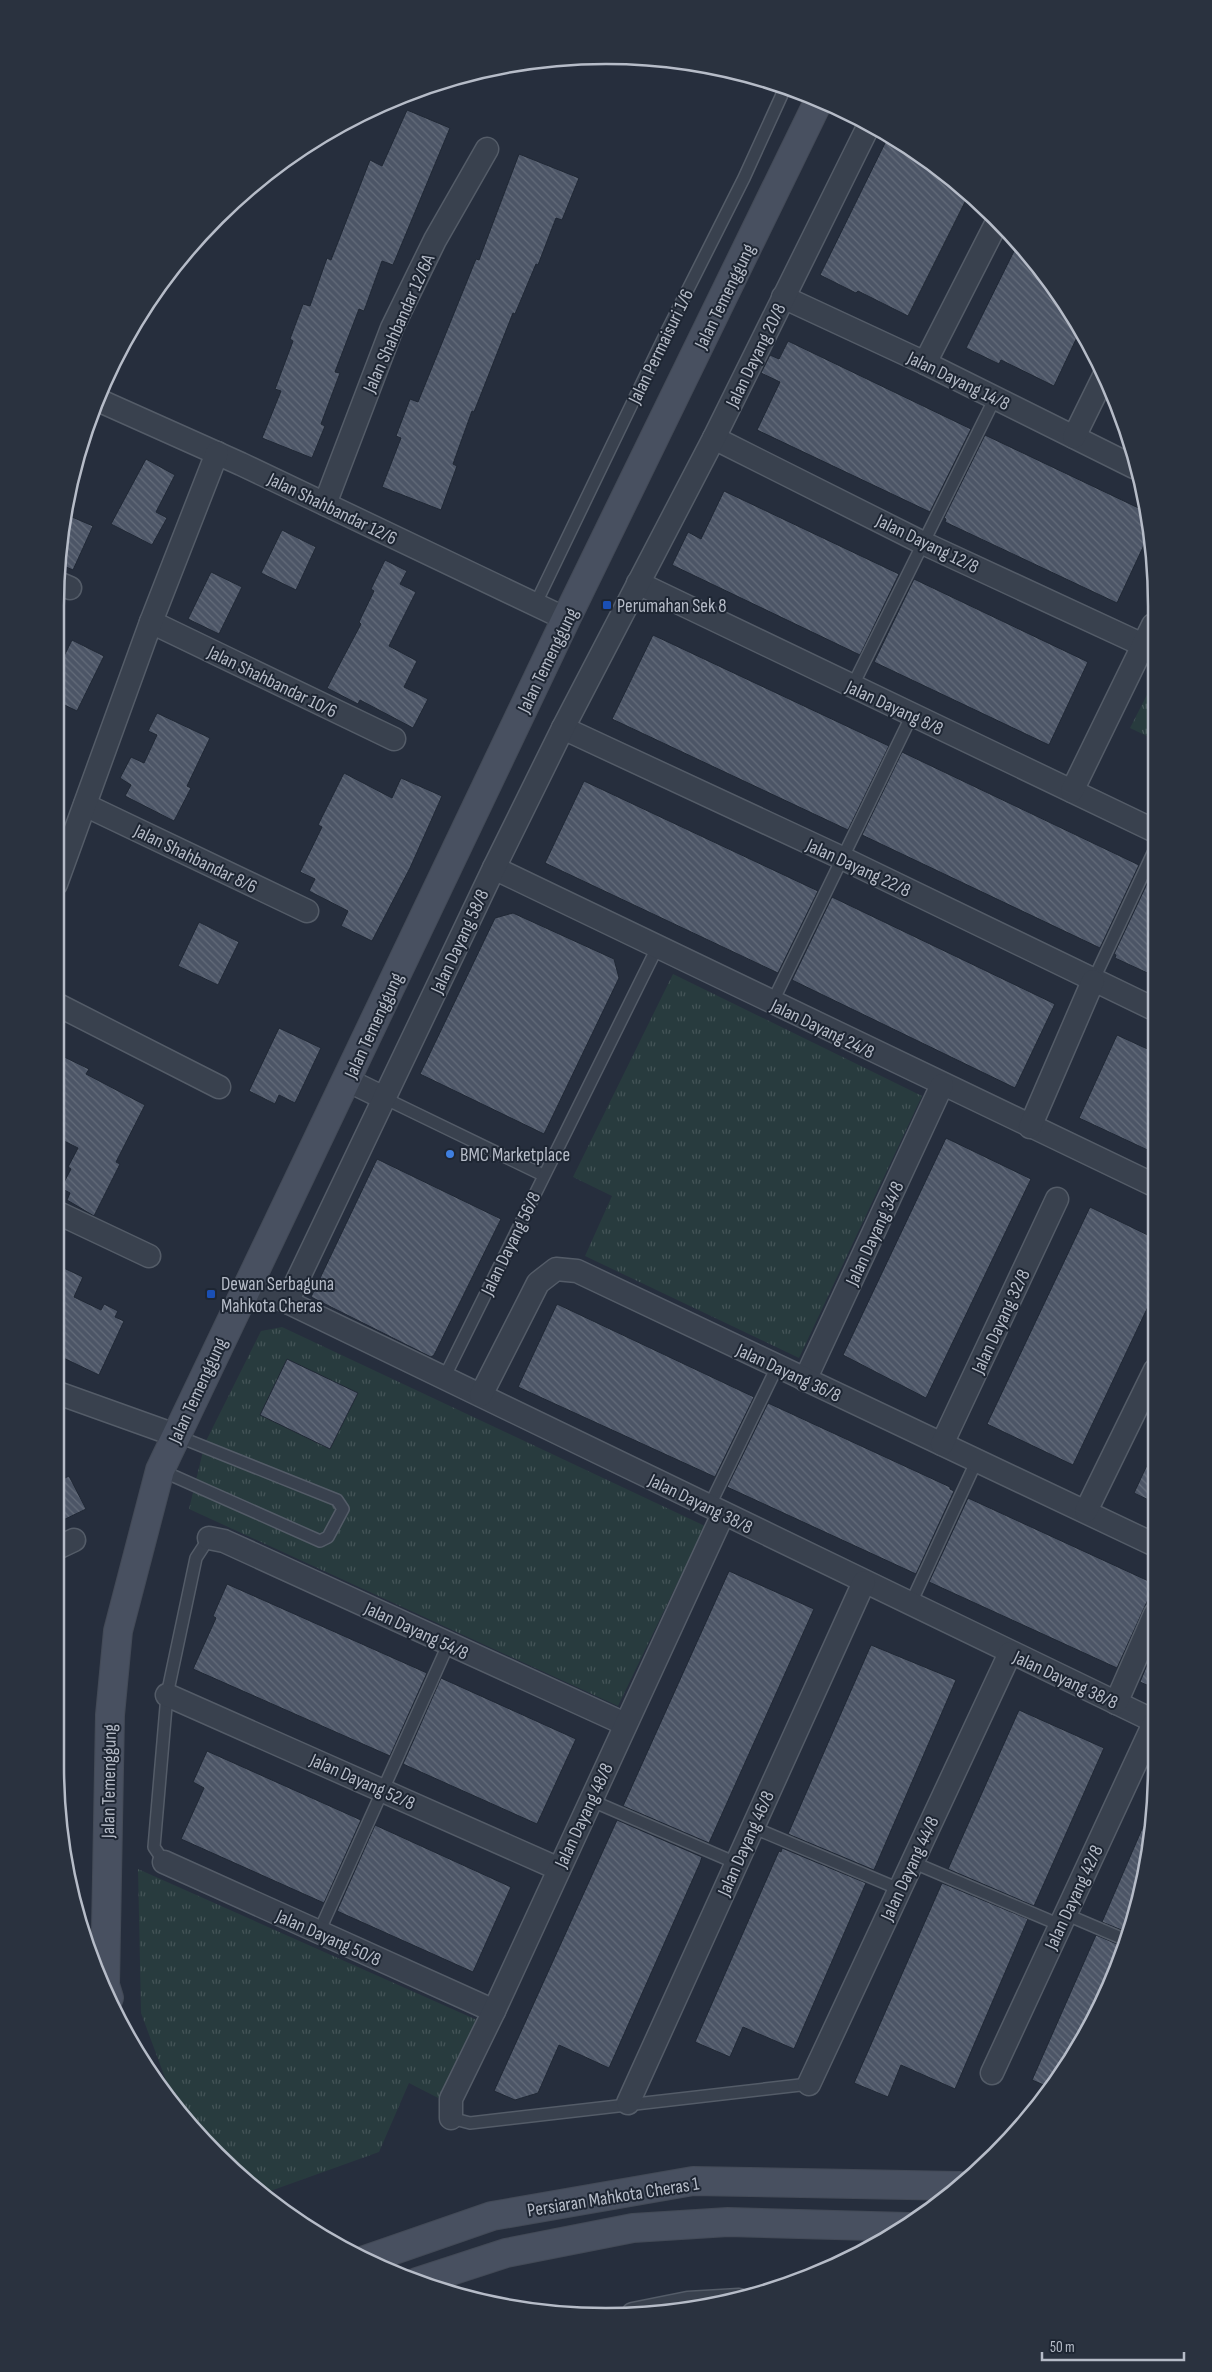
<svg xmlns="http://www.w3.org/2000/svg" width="1212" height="2372" font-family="'Sofia Sans Condensed',sans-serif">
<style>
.grass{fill:url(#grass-tufts)}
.building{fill:url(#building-back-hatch);stroke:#202835}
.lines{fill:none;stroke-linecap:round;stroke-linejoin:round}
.lane-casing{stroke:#545c68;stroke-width:14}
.street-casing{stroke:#545c68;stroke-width:25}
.secondary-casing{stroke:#434a57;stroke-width:30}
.lane{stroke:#39414e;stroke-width:11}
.street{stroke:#39414e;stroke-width:22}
.secondary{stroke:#485060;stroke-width:28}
.transit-dot{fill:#1a4fb4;stroke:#1e2633;stroke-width:2}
.shop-dot{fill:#3f7fe0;stroke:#1e2633;stroke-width:2}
.labels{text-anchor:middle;stroke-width:4;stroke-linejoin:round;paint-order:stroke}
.street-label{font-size:19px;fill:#b6bcc8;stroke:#1e2633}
.poi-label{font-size:19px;fill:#b6bcc8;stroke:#1e2633;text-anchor:start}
.rim{fill:none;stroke:#b6bcc8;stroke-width:2.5}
</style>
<defs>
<pattern id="grass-tufts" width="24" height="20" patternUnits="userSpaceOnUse" patternTransform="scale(1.25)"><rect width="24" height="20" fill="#283b3e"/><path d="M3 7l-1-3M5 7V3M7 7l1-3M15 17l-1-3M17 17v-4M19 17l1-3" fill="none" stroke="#455558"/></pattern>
<pattern id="building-back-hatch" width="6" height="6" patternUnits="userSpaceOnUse" patternTransform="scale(1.25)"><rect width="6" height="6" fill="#4c5566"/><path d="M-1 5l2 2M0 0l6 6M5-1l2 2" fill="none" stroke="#646c7a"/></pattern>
</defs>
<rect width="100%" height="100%" fill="#262e3d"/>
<g class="grass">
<polygon points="1153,683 1153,739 1130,728"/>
<polygon points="673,974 922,1096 799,1358 585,1256 612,1196 573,1177"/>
<polygon points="282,1327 705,1526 618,1706 189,1509 205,1443 261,1331"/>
<polygon points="138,1869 477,2020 442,2100 409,2083 379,2152 262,2194 242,2180 177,2110 141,2013"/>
</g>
<g class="building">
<polygon points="407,110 450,128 393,265 382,261 364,311 359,309 335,372 340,373 321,424 325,426 312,458 262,438 281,391 275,389 293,341 290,339 303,304 310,306 327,258 331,260 370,160 382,166"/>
<polygon points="888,137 970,192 908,316 858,291 856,293 820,275"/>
<polygon points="519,154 579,178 562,220 556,218 538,265 536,264 515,314 513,313 474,412 472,411 453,464 457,466 441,510 382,487 401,438 396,436 410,399 418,402 476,259 479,260"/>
<polygon points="1018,243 1043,271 1079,333 1054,386 1001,360 999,364 966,348"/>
<polygon points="788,341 971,429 930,512 757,430 780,382 761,373 770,355 779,359"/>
<polygon points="985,435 1147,512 1151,530 1117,603 945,522 946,519 944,518"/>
<polygon points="146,459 175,475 156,512 167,518 152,545 111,524"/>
<polygon points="724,491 899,574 860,655 672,565 688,532 701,539"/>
<polygon points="65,514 93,526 73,570 57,563"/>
<polygon points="282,530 316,547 296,590 261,573"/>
<polygon points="385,560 407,571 400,584 416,592 389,646 417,661 404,687 428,699 413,728 360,700 358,704 327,688 361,624 359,622 374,591 371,589"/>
<polygon points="211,572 242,587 219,634 188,619"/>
<polygon points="914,579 1088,662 1049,745 874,662"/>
<polygon points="653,635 889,746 848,830 612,719"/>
<polygon points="72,640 104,656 77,711 56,701 56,672"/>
<polygon points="157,713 210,738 187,786 191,788 174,821 125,796 131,785 120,778 131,757 144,763 157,735 148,731"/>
<polygon points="902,752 1139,865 1100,948 862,835"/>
<polygon points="344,773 392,798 401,778 442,796 410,868 372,941 341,926 348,911 309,891 315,879 300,872 322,827 318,825"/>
<polygon points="584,781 818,891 778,973 545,863"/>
<polygon points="1153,871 1153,872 1154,976 1115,958 1116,955 1114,954"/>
<polygon points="832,897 1055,1004 1015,1088 792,980"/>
<polygon points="513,913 614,959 619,978 544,1134 420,1074 495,918"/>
<polygon points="199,922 239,942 218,985 178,966"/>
<polygon points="279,1028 321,1048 295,1103 279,1095 275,1104 249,1091"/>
<polygon points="1117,1035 1154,1052 1154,1153 1079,1118"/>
<polygon points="56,1053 89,1069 86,1074 145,1105 116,1162 120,1164 94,1216 67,1200 70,1193 61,1188 71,1169 68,1167 78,1148 56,1137"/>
<polygon points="946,1138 1031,1179 926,1398 843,1355"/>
<polygon points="377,1159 501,1219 434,1355 431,1357 311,1297"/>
<polygon points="1090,1207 1154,1238 1154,1294 1073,1465 987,1424"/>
<polygon points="55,1264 83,1277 74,1297 101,1310 104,1304 118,1311 115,1317 124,1321 99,1375 55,1354"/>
<polygon points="557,1304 754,1397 715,1477 518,1387"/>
<polygon points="287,1359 358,1393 330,1449 260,1415"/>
<polygon points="768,1403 950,1487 950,1489 954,1491 916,1574 727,1487"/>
<polygon points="1155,1448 1155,1503 1134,1493"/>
<polygon points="69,1476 86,1509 55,1524 55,1483"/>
<polygon points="968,1498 1155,1584 1117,1668 929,1582"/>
<polygon points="729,1571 814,1609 709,1843 623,1806"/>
<polygon points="227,1584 427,1673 390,1756 193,1669 216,1618 213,1616"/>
<polygon points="871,1645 956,1680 874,1870 788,1834"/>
<polygon points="1154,1648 1155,1649 1156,1689 1140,1682"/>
<polygon points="441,1678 576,1739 537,1824 403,1764"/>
<polygon points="1019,1710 1104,1748 1034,1906 948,1869"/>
<polygon points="207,1751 361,1820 324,1903 181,1839 204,1788 193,1782"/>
<polygon points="1148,1815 1153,1817 1138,1908 1129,1933 1102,1922"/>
<polygon points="617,1820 702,1857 700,1863 609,2068 559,2045 538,2093 515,2100 494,2091"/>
<polygon points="375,1825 511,1887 473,1972 337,1911"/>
<polygon points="782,1848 866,1883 794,2049 743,2027 730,2057 695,2042 779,1851 781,1852"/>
<polygon points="942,1883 1028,1919 955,2089 901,2065 888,2097 854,2083"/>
<polygon points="1096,1935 1124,1947 1100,2010 1064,2072 1051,2088 1032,2080"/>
</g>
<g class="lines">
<defs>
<g id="lane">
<polyline points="535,605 667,331 744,178 785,88"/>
<polyline points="852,687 995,398"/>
<polyline points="1093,981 1153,853"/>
<polyline points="772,1003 912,715"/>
<polyline points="384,1098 543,1175"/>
<polyline points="444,1378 657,948"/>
<polyline points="160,1470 320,1541 328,1537 343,1509 337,1500 177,1436"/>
<polyline points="709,1507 777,1367"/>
<polyline points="910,1605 977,1460"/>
<polyline points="590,1800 736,1863"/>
<polyline points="752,1827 899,1889"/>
<polyline points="164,1862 154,1847 167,1695 196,1558 209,1538"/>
<polyline points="912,1862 1060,1925"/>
<polyline points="1065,1914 1126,1940"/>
<polyline points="319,1932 448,1645"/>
<polyline points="451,2118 470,2123 809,2084"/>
</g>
<g id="street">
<polyline points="783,297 925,363 1134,467"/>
<polyline points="925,363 997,222"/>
<polyline points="98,400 241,464 566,619"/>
<polyline points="1074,437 1104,376"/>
<polyline points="714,438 923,543 1143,645"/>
<polyline points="325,504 392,328 435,240 487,149"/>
<polyline points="56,582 70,588"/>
<polyline points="638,583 1153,830"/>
<polyline points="151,622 394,739"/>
<polyline points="563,728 842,858 1154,1009"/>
<polyline points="1072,791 1153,625"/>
<polyline points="85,805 307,911"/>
<polyline points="494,868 1154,1185"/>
<polyline points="56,884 151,622 217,453"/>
<polyline points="56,1004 219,1087"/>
<polyline points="347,1080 384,1098"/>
<polyline points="1030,1127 1093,981"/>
<polyline points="56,1212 149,1256"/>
<polyline points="248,1283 1156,1722"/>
<polyline points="287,1302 494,868 563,728 714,438 869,125"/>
<polyline points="805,1380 942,1085"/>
<polyline points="55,1392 175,1435"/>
<polyline points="481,1395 538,1283 556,1269 577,1271 1155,1545"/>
<polyline points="942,1444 1057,1199"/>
<polyline points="1086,1511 1155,1370"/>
<polyline points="209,1538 224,1541 625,1724"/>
<polyline points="55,1549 74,1540"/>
<polyline points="167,1695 559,1869"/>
<polyline points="1116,1703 1155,1614"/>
<polyline points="164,1862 494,2011"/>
<polyline points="992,2073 1155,1721"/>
<polyline points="809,2084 1010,1653"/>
<polyline points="628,2103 864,1582"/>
<polyline points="451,2118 451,2099 494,2011 723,1514"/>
<polyline points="633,2314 688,2303 739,2300"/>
</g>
<g id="secondary">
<polyline points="109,1998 105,1985 110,1715 118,1631 160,1470 566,619 819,100"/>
<polyline points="365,2260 492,2216 693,2181 959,2186"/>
<polyline points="417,2282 506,2253 633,2228 728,2222 908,2227"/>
</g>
</defs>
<use href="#lane" class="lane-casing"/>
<use href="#street" class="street-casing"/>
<use href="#secondary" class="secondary-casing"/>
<use href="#lane" class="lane"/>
<use href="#street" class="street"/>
<use href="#secondary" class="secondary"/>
</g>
<g class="transit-dot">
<rect x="602" y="600" width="10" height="10" rx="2.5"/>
<rect x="206" y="1289" width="10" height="10" rx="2.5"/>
</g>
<circle class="shop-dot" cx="450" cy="1154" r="5"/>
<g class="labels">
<g class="street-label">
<text transform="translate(724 296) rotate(-64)" y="7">Jalan Temenggung</text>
<text transform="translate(398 323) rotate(-66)" y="7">Jalan Shahbandar 12/6A</text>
<text transform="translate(660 346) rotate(-64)" y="7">Jalan Permaisuri 1/6</text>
<text transform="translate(755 355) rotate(-64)" y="7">Jalan Dayang 20/8</text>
<text transform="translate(959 380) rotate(26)" y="7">Jalan Dayang 14/8</text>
<text transform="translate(333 508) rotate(26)" y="7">Jalan Shahbandar 12/6</text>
<text transform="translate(928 543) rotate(26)" y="7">Jalan Dayang 12/8</text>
<text transform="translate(547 660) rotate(-64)" y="7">Jalan Temenggung</text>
<text transform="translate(273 681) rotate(26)" y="7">Jalan Shahbandar 10/6</text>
<text transform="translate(895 707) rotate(25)" y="7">Jalan Dayang 8/8</text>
<text transform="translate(196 858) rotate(26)" y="7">Jalan Shahbandar 8/6</text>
<text transform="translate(859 867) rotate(25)" y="7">Jalan Dayang 22/8</text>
<text transform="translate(459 941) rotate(-65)" y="7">Jalan Dayang 58/8</text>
<text transform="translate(373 1025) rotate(-65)" y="7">Jalan Temenggung</text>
<text transform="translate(823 1028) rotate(26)" y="7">Jalan Dayang 24/8</text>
<text transform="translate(874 1233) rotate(-65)" y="7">Jalan Dayang 34/8</text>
<text transform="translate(510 1243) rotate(-64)" y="7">Jalan Dayang 56/8</text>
<text transform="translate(1000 1321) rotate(-65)" y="7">Jalan Dayang 32/8</text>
<text transform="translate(789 1372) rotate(25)" y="7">Jalan Dayang 36/8</text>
<text transform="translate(197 1390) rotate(-65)" y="7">Jalan Temenggung</text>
<text transform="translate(701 1503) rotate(26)" y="7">Jalan Dayang 38/8</text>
<text transform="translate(417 1630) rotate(25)" y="7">Jalan Dayang 54/8</text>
<text transform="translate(1066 1679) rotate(25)" y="7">Jalan Dayang 38/8</text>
<text transform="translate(108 1781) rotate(-89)" y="7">Jalan Temenggung</text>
<text transform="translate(363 1781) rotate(24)" y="7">Jalan Dayang 52/8</text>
<text transform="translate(583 1815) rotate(-65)" y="7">Jalan Dayang 48/8</text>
<text transform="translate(745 1843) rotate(-66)" y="7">Jalan Dayang 46/8</text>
<text transform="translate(909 1868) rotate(-65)" y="7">Jalan Dayang 44/8</text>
<text transform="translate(1073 1897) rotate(-65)" y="7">Jalan Dayang 42/8</text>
<text transform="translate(329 1937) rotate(24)" y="7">Jalan Dayang 50/8</text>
<text transform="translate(613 2196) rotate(-9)" y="7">Persiaran Mahkota Cheras 1</text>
</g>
<g class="poi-label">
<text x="617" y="612">Perumahan Sek 8</text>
<text x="460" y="1161">BMC Marketplace</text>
<text x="221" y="1290">Dewan Serbaguna<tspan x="221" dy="22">Mahkota Cheras</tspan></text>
</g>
</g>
<path d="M0 0H1212V2372H0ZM606 64H606A542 542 0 0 1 1148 606V1766A542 542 0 0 1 606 2308H606A542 542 0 0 1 64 1766V606A542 542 0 0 1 606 64Z" fill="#2a323f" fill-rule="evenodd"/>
<path class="rim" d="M606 64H606A542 542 0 0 1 1148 606V1766A542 542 0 0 1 606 2308H606A542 542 0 0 1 64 1766V606A542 542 0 0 1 606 64Z"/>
<path d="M1042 2352v8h142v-8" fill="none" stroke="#b6bcc8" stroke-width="2.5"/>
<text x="1050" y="2352" font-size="15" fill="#b6bcc8" stroke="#1e2633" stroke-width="4" paint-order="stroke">50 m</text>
</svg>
